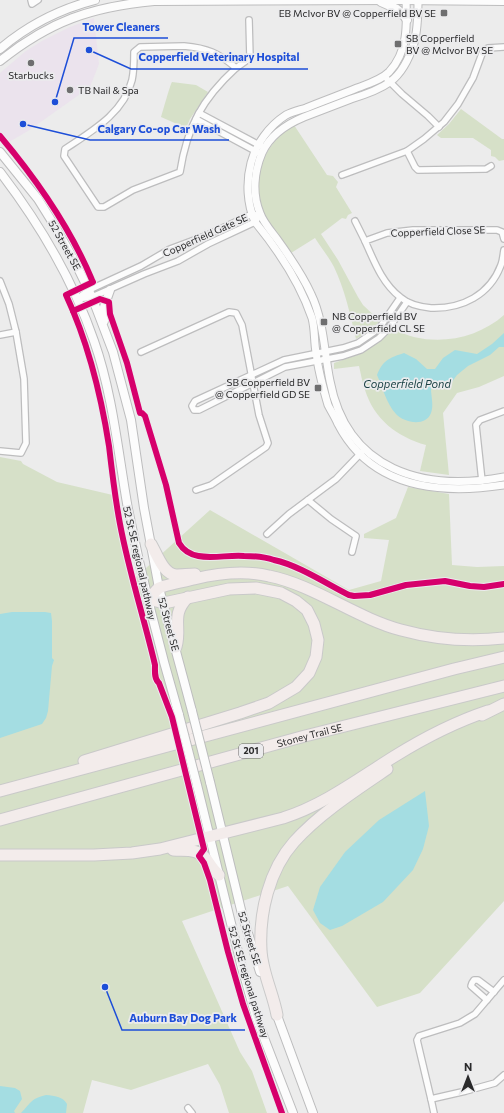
<svg xmlns="http://www.w3.org/2000/svg" width="504" height="1113" font-family="Commissioner,sans-serif">
<style>
.commercial{fill:#ebe3ed}
.green{fill:#d6e0c8}
.water{fill:#a4dde2}
.lines{fill:none;stroke-linecap:round;stroke-linejoin:round}
.minor-casing{stroke:#bdbdbe;stroke-width:8}
.tertiary-casing{stroke:#bdbdbe;stroke-width:9}
.secondary-casing{stroke:#bdbdbe;stroke-width:10}
.motorway-casing{stroke:#c9c9c9;stroke-width:13}
.minor{stroke:#fcfcfc;stroke-width:5.5}
.tertiary{stroke:#fcfcfc;stroke-width:7}
.secondary{stroke:#fcfcfc;stroke-width:8}
.motorway{stroke:#f3eceb;stroke-width:11}
.secondary-bridge-casing{stroke:#bdbdbe;stroke-width:10;stroke-linecap:butt}
.secondary-bridge{stroke:#fcfcfc;stroke-width:8}
.cycleway-casing{stroke:#ebebed;stroke-width:8}
.cycleway{stroke:#d6006c;stroke-width:6}
.poi-dot{fill:#6e6e6f;stroke:#ebebed;stroke-width:1.5}
.labels{text-anchor:middle;stroke-width:3.5;stroke-linejoin:round;paint-order:stroke}
.shield{fill:#ebebed;stroke:#646465;stroke-width:1}
.shield-label{font-size:9px;font-weight:bold;fill:#2a2a2b}
.poi-label{font-size:10px;fill:#2a2a2b;stroke:#ebebed;text-anchor:start}
.street-label{font-size:10px;fill:#2a2a2b;stroke:#ebebed}
.water-label{font-size:11px;font-style:italic;fill:#1b4245;stroke:#ebebed}
.leader{fill:none;stroke:#1d4ed8;stroke-width:1.5}
.callout-dot{fill:#1d4ed8;stroke:#ebebed;stroke-width:1.5}
.callout-label{font-size:11px;text-anchor:middle;font-weight:bold;fill:#1d4ed8;stroke:#ebebed;stroke-width:3.5;stroke-linejoin:round;paint-order:stroke}
</style>
<rect width="100%" height="100%" fill="#ececec"/>
<polygon class="commercial" points="94,18 99,64 90,87 28,131 9,142 0,132 0,73 26,51 42,41 70,27"/>
<g class="green">
<path d="M172 82 196 85 208 92 190 119 186 128 161 117C163 111 170 85 172 82Z"/>
<polygon points="461,109 502,139 504,139 504,160 499,161 495,157 491,156 491,150 473,138 441,138 437,135 449,124"/>
<path d="M294 125 327 175 333 176 338 182 336 187 352 213 348 215 346 219 342 218 321 234 338 260 358 297 363 305 380 321 369 331 356 339C350 314 345 290 334 267 329 257 321 248 315 238L291 253C282 240 270 227 263 212 249 180 264 143 294 125Z"/>
<path d="M504 315V376L479 387 457 393 443 413 449 475 420 471 426 445C397 437 374 419 365 390 362 382 361 374 359 366L334 369V363L362 353 382 340 394 329C428 348 475 341 504 315Z"/>
<polygon points="0,457 21,461 23,464 57,482 117,496 125,538 135,578 210,510 349,590 381,581 389,540 364,538 364,534 396,518 408,487 449,494 452,565 477,567 504,566 504,901 420,993 377,1007 288,886 182,921 240,1052 252,1071 267,1113 229,1113 220,1085 208,1064 131,1090 92,1080 83,1113 0,1113"/>
</g>
<g class="water">
<path d="M504 333V347H499L490 355 468 366 457 375 449 386 436 384 431 388C431 397 434 405 431 413 426 427 404 423 396 414 386 403 383 388 377 375 383 360 389 358 404 353L416 359 427 369H435L443 358 455 350 477 354 492 344Z"/>
<polygon points="12,612 45,612 51,613 52,621 52,658 54,660 52,666 48,711 46,718 42,724 0,738 0,614"/>
<polygon points="425,791 429,826 423,849 413,870 383,902 342,926 330,930 320,923 313,910 320,887 345,852 379,820"/>
<polygon points="0,1086 15,1088 20,1091 22,1099 14,1111 15,1113 0,1113"/>
<path d="M46 1095C55 1096 62 1096 67 1104L66 1113H21C32 1102 30 1099 46 1095Z"/>
</g>
<g class="lines">
<defs>
<g id="minor">
<polyline points="31,0 32,4 38,0"/>
<path d="M184 46C207 48 219 53 236 68 202 99 187 127 180 172L133 190 104 207H98L64 156 65 149C92 131 124 113 132 80 134 71 134 62 134 52L140 47Z"/>
<polyline points="236,68 250,58 249,20"/>
<polyline points="384,76 402,94 428,116 439,127"/>
<polyline points="199,113 261,146"/>
<polyline points="196,119 259,153"/>
<polyline points="407,151 415,167 418,170 486,169 491,166"/>
<polyline points="342,175 407,151 424,139 444,122 458,104 473,78 483,51 488,48 504,47"/>
<polyline points="355,221 365,241"/>
<path d="M504 239 502 232 497 230H413L387 233 365 241C374 261 382 283 400 297 408 304 421 307 431 308 462 309 490 295 501 265 503 260 503 255 504 250"/>
<polyline points="0,281 9,304 16,332 24,379 26,443 21,453 0,451"/>
<polyline points="400,298 380,327 374,332 358,343 343,348 284,360 195,401 192,406 194,410 199,410 285,367 343,356 361,350 379,338 389,328 407,302"/>
<polyline points="77,299 92,297 144,274 178,261 208,244 255,222 260,215"/>
<polyline points="77,299 89,290 141,266 170,249 205,236 252,214 256,215"/>
<polyline points="0,335 16,332"/>
<polyline points="141,352 229,312 236,313 242,325 259,415 268,443 266,447 211,485 196,490"/>
<polyline points="482,481 476,425 480,420 504,411"/>
<polyline points="308,500 331,519 356,536 352,552"/>
<polyline points="267,534 289,514 336,479 362,452"/>
<polyline points="504,980 475,1014 460,1023 419,1036 417,1040 431,1099 466,1091 495,1083 504,1075"/>
<polyline points="487,1000 471,986 472,983 474,980 478,980 494,992"/>
<polyline points="431,1099 434,1113"/>
<polyline points="188,1108 192,1113"/>
</g>
<g id="tertiary">
<path d="M406 0C407 25 408 52 389 72 381 80 368 84 357 88 340 95 323 101 306 108 300 110 292 112 286 115 269 126 256 144 251 163 246 182 247 204 255 222 279 251 300 283 312 318 315 329 314 341 316 352 318 369 323 388 328 405 331 411 335 417 338 424 371 488 439 495 504 485"/>
<path d="M418 0C418 14 418 29 414 43 410 56 402 73 390 82 379 90 364 95 351 99 335 105 320 111 304 117 287 124 270 135 262 153 254 172 252 194 260 213 263 222 271 231 277 239 290 257 302 274 311 294 324 321 324 352 330 381 347 471 424 492 504 477"/>
</g>
<g id="secondary">
<polyline points="381,2 397,9 402,13 407,20"/>
<path d="M0 49C27 26 60 9 95 0"/>
<path d="M0 61C50 21 91 7 154 1L397 0 504 1"/>
<polyline points="0,152 38,199 56,228 74,260 92,297 113,352 131,420 144,508 159,588 192,711"/>
<path d="M0 172C39 223 73 280 94 341 113 395 118 453 128 509 142 579 159 647 179 715"/>
<polyline points="104,321 104,307 110,290"/>
<polyline points="210,782 242,914 260,972"/>
<polyline points="197,785 242,968 256,1017 293,1113"/>
<polyline points="275,1010 313,1113"/>
</g>
<g id="motorway">
<path d="M151 544C157 554 163 574 176 575 182 575 189 574 195 574"/>
<path d="M148 599C152 596 155 591 159 588 164 585 186 581 194 579 219 573 244 570 269 576 314 585 356 618 401 630 434 639 470 642 504 638"/>
<path d="M176 647C182 626 170 616 188 597"/>
<polyline points="482,715 504,704"/>
<polyline points="84,761 240,713 269,703 296,687 309,673 316,657 318,640 314,624 307,610 296,601 281,593 256,588 229,589 164,603 148,599"/>
<polyline points="0,791 454,669 504,657"/>
<path id="s1" d="M0 820 305 736 504 686"/>
<path d="M173 850C186 851 198 848 207 860 211 866 214 871 219 875"/>
<path d="M0 855H94L132 853 160 849 283 818C324 805 358 779 395 756 424 738 455 722 488 711"/>
<path d="M277 1015C273 993 262 972 261 950 259 913 269 870 294 842 319 814 356 790 387 769"/>
</g>
</defs>
<use href="#minor" class="minor-casing"/>
<use href="#tertiary" class="tertiary-casing"/>
<use href="#secondary" class="secondary-casing"/>
<use href="#motorway" class="motorway-casing"/>
<use href="#minor" class="minor"/>
<use href="#tertiary" class="tertiary"/>
<use href="#secondary" class="secondary"/>
<use href="#motorway" class="motorway"/>
<defs>
<g id="secondary-bridge">
<polyline points="192,711 210,782"/>
<polyline points="179,715 197,785"/>
</g>
</defs>
<use href="#secondary-bridge" class="secondary-bridge-casing"/>
<use href="#secondary-bridge" class="secondary-bridge"/>
<defs>
<g id="cycleway">
<path d="M0 136C37 180 70 227 92 280L93 282 66 295C88 342 101 395 109 446 112 472 115 498 120 524 129 572 144 618 155 665 155 671 154 679 159 683L172 717 204 849 199 856 204 863 210 880 228 952 243 1004 282 1113"/>
<path d="M73 311 100 299 109 302 110 314 127 363 140 413H142L145 416 166 485 179 543C192 565 222 554 244 556 254 556 265 557 274 560 298 565 327 584 349 595L354 596 370 595 406 585 445 581 470 586 484 587 504 584"/>
</g>
</defs>
<use href="#cycleway" class="cycleway-casing"/>
<use href="#cycleway" class="cycleway"/>
</g>
<g class="poi-dot">
<rect x="440" y="9" width="8" height="8" rx="2"/>
<rect x="394" y="40" width="8" height="8" rx="2"/>
<circle cx="31" cy="63" r="4"/>
<circle cx="70" cy="90" r="4"/>
<rect x="320" y="318" width="8" height="8" rx="2"/>
<rect x="314" y="384" width="8" height="8" rx="2"/>
</g>
<g class="labels">
<rect class="shield" x="239" y="744" width="24" height="14" rx="3"/>
<g class="shield-label">
<text x="251" y="754">201</text>
</g>
<g class="poi-label">
<text x="436" y="17" text-anchor="end">EB McIvor BV @ Copperfield BV SE</text>
<text x="406" y="42">SB Copperfield<tspan x="406" dy="12">BV @ McIvor BV SE</tspan></text>
<text x="31" y="79" text-anchor="middle">Starbucks</text>
<text x="78" y="94">TB Nail &amp; Spa</text>
<text x="332" y="320">NB Copperfield BV<tspan x="332" dy="12">@ Copperfield CL SE</tspan></text>
<text x="310" y="386" text-anchor="end">SB Copperfield BV<tspan x="310" dy="12">@ Copperfield GD SE</tspan></text>
</g>
<g class="street-label">
<text transform="translate(438 231) rotate(-2)" y="4">Copperfield Close SE</text>
<text transform="translate(205 235) rotate(-24)" y="4">Copperfield Gate SE</text>
<text transform="translate(65 245) rotate(61)" y="4">52 Street SE</text>
<text transform="translate(140 563) rotate(77)" y="4">52 St SE regional pathway</text>
<text transform="translate(169 624) rotate(75)" y="4">52 Street SE</text>
<text dy="4" stroke="none"><textPath href="#s1" startOffset="321">Stoney Trail SE</textPath></text>
<text transform="translate(250 938) rotate(73)" y="4">52 Street SE</text>
<text transform="translate(249 982) rotate(73)" y="4">52 St SE regional pathway</text>
</g>
<g class="water-label">
<text x="407" y="388">Copperfield Pond</text>
</g>
</g>
<path class="leader" d="M55 102L74 38H168M89 50L131 69H308M23 124L90 140H229M105 987L122 1030H245"/>
<g class="callout-dot">
<circle cx="55" cy="102" r="4"/>
<circle cx="89" cy="50" r="4"/>
<circle cx="23" cy="124" r="4"/>
<circle cx="105" cy="987" r="4"/>
</g>
<g class="callout-label">
<text x="121" y="31">Tower Cleaners</text>
<text x="219" y="61">Copperfield Veterinary Hospital</text>
<text x="159" y="133">Calgary Co-op Car Wash</text>
<text x="183" y="1022">Auburn Bay Dog Park</text>
</g>
<g transform="translate(468 1077)" stroke="#ebebed" stroke-width="3" paint-order="stroke">
<path d="M0-3L7 15L0 10L-7 15Z" fill="#2a2a2b"/>
<text y="-6" font-size="11" font-weight="bold" text-anchor="middle" fill="#2a2a2b">N</text>
</g>
</svg>
